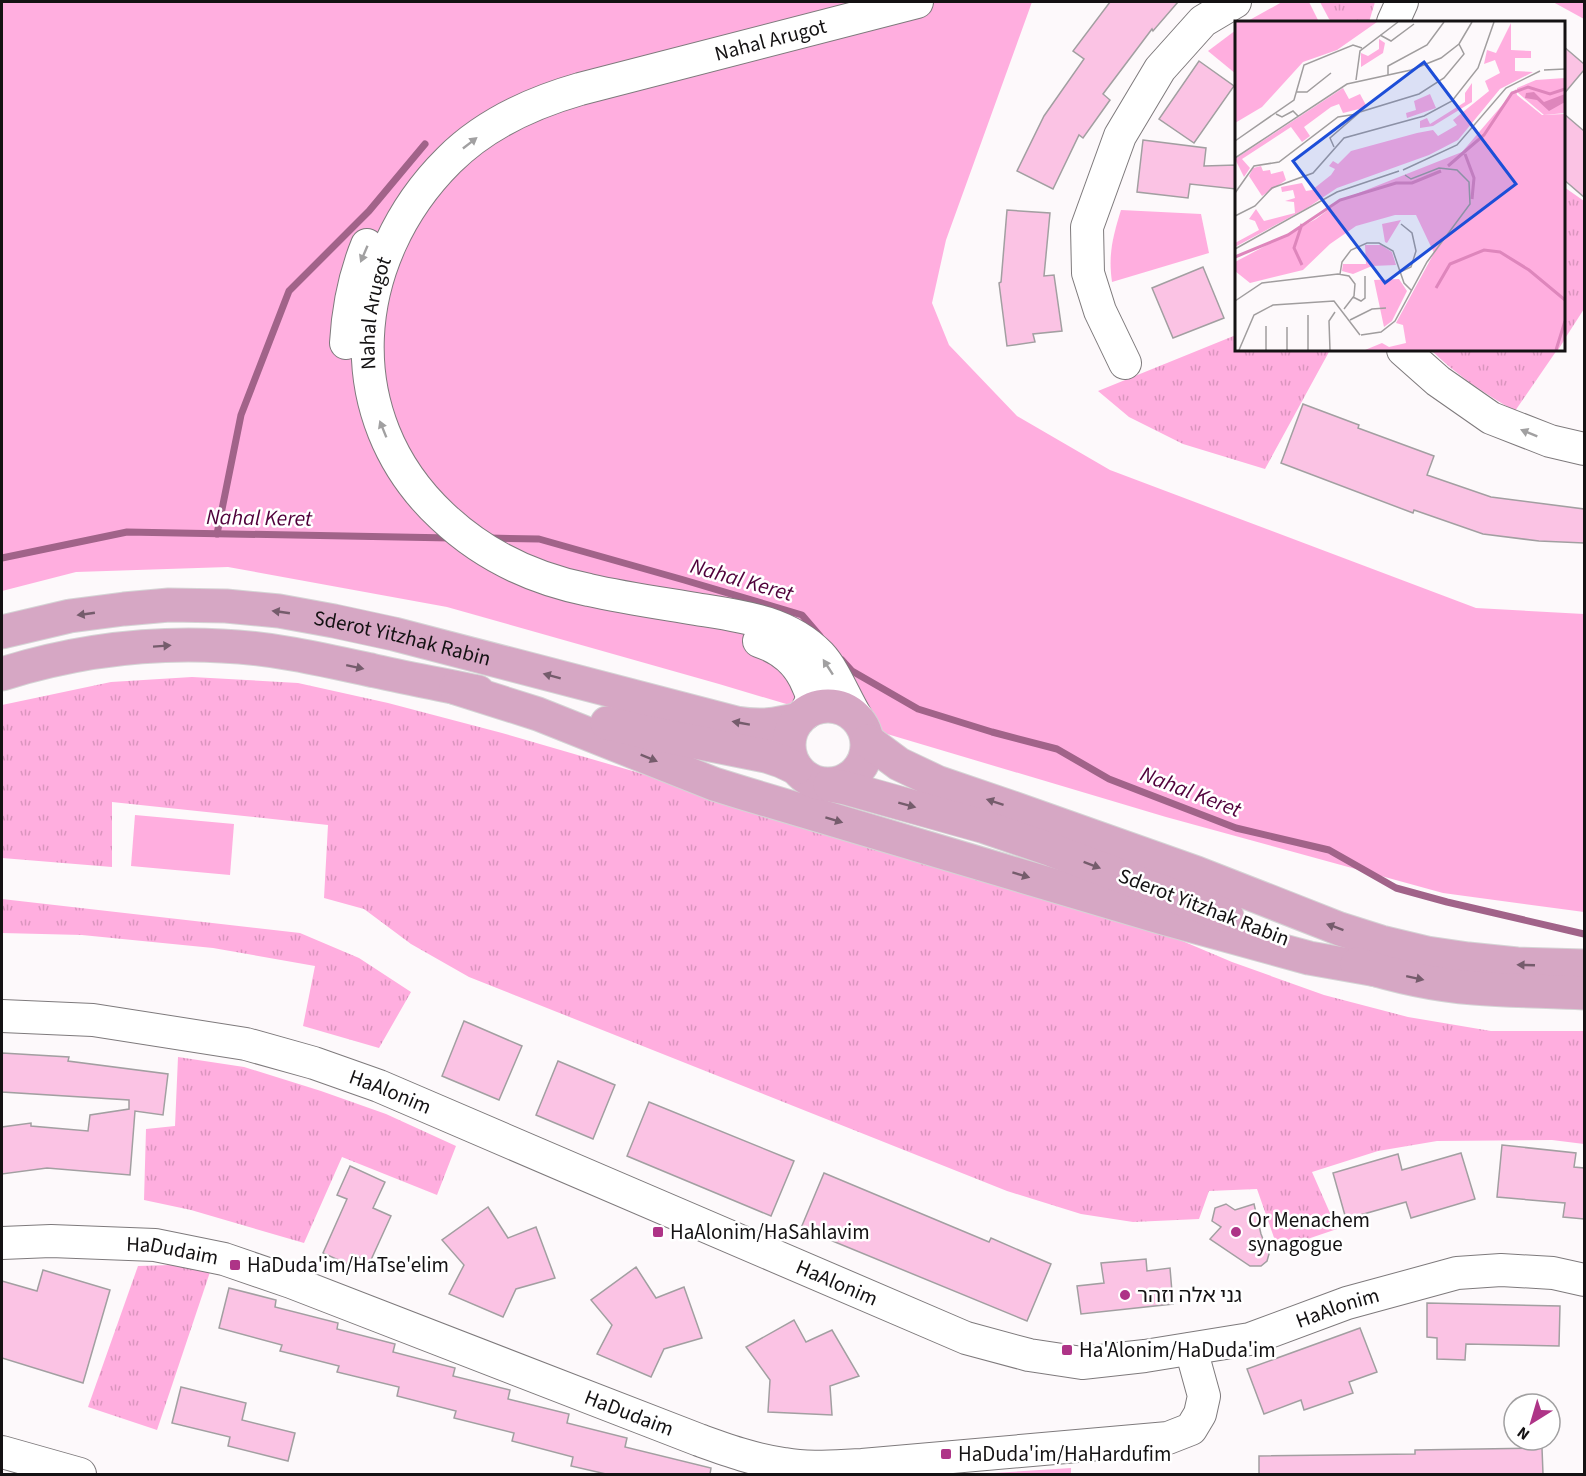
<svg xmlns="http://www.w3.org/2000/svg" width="1586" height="1476" font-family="'Source Sans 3','Noto Sans Hebrew',sans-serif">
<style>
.green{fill:#ffaedf}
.park{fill:url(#park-tufts)}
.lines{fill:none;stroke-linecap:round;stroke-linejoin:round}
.stream{stroke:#a16389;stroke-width:7}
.building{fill:#fbc3e4;stroke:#a29fa1;stroke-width:1.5}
.minor-casing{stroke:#7e7a7c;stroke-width:34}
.major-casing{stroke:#d5d4d5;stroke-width:35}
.minor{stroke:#fff;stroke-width:32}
.major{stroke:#d6a7c4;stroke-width:33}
.oneway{fill:#a1a0a1}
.oneway2{fill:#755c6c}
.poi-dot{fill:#ae3487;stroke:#fff;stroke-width:2}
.labels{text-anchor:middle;stroke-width:5;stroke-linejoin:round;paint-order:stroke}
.street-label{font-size:21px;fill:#141213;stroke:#fff}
.poi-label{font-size:21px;fill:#141213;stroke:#fff;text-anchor:start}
.water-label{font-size:22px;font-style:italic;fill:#50003b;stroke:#fff}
.inset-river{fill:none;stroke:#de86bc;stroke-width:3}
.inset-road{fill:none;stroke:#a09d9e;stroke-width:1.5}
.view{fill:#1d4ed8;fill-opacity:0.15;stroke:#1d4ed8;stroke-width:3}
.inset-edge{fill:none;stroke:#141213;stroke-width:3}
</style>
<defs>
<pattern id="park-tufts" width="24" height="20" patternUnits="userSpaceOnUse" patternTransform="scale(1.5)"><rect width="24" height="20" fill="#ffaedf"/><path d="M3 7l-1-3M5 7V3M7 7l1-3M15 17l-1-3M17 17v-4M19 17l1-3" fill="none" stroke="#da95be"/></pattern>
</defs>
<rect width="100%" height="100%" fill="#fdf9fb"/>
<g class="green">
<polygon points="2,2 1032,2 946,240 932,303 949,345 1017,416 1110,470 1476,608 1584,614 1584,912 1443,893 1166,817 719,684 447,607 228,567 76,572 2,591"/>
<polygon points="1282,2 1309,2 1319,22 1246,22"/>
<polygon points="1553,2 1584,2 1584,19"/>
<polygon points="1236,30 1236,74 1208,51"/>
<path d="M1121 210 1201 214 1209 253 1112 282C1108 254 1113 236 1121 210Z"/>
<polygon points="135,815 234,824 230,875 131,866"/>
</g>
<g class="park">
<polygon points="1320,2 1375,2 1369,22 1333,22 1329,19"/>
<polygon points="1564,187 1584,201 1584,309 1564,340"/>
<polygon points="1236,335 1236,350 1330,350 1265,469 1183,444 1129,417 1098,391"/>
<path d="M1431 350H1557L1515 411C1485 394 1455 374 1431 350Z"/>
<polygon points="192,677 298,683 388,703 502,733 1004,879 1128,918 1232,962 1324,995 1408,1017 1491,1031 1584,1031 1584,1144 1552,1140 1437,1141 1378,1151 1312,1172 1337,1229 1278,1249 1257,1189 1209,1191 1199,1219 1133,1222 1081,1214 1007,1191 469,977 411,944 364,909 324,898 328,825 112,802 112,867 2,858 2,705 111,682"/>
<polygon points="2,899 300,933 359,958 411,992 379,1048 303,1026 315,966 213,948 82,935 2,933"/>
<polygon points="178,1057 244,1067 321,1091 386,1114 456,1146 437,1195 342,1157 304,1243 191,1210 144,1200 146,1129 175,1126"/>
<polygon points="170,1265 210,1272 157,1430 88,1407 138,1266"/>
<polygon points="1071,1468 1071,1474 978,1474"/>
</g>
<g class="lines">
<g class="stream">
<polyline points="217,534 241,415 289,291 369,211 425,144"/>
<polyline points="489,538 539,539 684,580 802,615 820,636"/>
<polyline points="2,558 127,532 451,538"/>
<polyline points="842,660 852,671 918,709 992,732 1057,749 1109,779 1236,828 1329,850 1396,888 1447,902 1584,934"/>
</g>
</g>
<g class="building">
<polygon points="1110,2 1178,2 1153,31 1152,29 1103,94 1110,100 1083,138 1079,135 1053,189 1017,171 1044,116 1084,59 1073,51"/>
<polygon points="1563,46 1584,64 1584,70 1563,95"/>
<polygon points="1199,61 1234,86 1194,143 1159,119"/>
<polygon points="1563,113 1584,131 1584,197 1563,179"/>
<polygon points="1143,140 1206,148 1204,166 1236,165 1236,189 1190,184 1188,198 1137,192"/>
<polygon points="1007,210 1050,213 1044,276 1054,275 1062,331 1033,334 1035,342 1007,346 999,283 1001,282"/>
<polygon points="1203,267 1224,318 1173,338 1152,288"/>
<polygon points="1303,404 1359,425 1358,428 1434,456 1427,475 1491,497 1584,509 1584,543 1539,541 1483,534 1414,510 1413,513 1281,463"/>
<polygon points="464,1021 522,1046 499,1100 442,1076"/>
<polygon points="2,1053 69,1057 68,1061 168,1074 163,1115 135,1111 130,1175 47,1168 2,1174 2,1127 31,1123 31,1126 88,1131 90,1115 129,1109 129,1100 2,1092"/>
<polygon points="558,1061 615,1085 593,1139 536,1115"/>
<polygon points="649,1102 794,1161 771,1216 627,1156"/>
<polygon points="1502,1145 1576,1153 1574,1167 1584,1168 1584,1219 1563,1217 1565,1203 1497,1197"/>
<polygon points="1461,1153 1475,1199 1411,1218 1406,1202 1346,1219 1333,1173 1398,1154 1402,1170"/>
<polygon points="350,1166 385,1182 373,1208 391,1216 370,1262 352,1254 347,1264 323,1253 347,1199 337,1195"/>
<polygon points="824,1173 989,1242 991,1238 1051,1264 1027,1321 801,1228"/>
<polygon points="1226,1204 1235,1210 1254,1204 1261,1234 1269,1254 1267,1261 1261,1266 1250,1266 1210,1239 1221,1227 1212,1221 1215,1208"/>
<polygon points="488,1207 508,1238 536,1227 555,1278 516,1289 503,1317 449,1294 464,1265 442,1240"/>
<polygon points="1146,1259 1147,1271 1170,1268 1173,1304 1081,1314 1077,1286 1104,1283 1101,1263"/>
<polygon points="636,1267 656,1298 684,1287 702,1338 664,1349 651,1377 597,1354 612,1325 591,1300"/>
<polygon points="43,1270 110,1290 83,1383 2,1358 2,1281 37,1291"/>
<polygon points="229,1288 276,1300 275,1307 338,1323 337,1329 395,1344 393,1352 455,1368 453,1376 510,1390 508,1399 569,1414 567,1423 627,1438 625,1447 711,1468 710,1474 606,1474 571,1466 573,1457 512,1441 514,1433 454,1418 456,1411 397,1396 399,1387 337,1372 339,1366 280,1351 282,1345 219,1328"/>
<polygon points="1427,1303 1560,1306 1559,1346 1466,1344 1465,1360 1437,1359 1437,1338 1427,1337"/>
<polygon points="794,1320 806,1342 832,1330 859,1376 830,1386 832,1415 768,1412 770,1380 746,1347"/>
<polygon points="1360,1328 1377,1372 1349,1382 1353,1393 1304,1410 1301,1400 1264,1414 1247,1369"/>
<polygon points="181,1387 246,1403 242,1420 295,1433 288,1461 228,1446 230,1437 172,1423"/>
<polygon points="1542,1448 1543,1474 1259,1474 1259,1456 1415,1454 1415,1450"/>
</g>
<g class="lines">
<defs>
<g id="minor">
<polyline points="1393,22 1402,2"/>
<path d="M346 343C348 308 354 277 367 245"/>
<polyline points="1403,350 1438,381 1491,418 1550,441 1584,449"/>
<polyline points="1125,363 1100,311 1088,273 1087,227 1120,136 1160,69 1203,21 1235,2"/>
<path d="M759 641C783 649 799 663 808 686 810 690 812 695 811 700 810 705 807 710 805 714"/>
<path id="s1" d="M857 718C845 699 835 671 820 655 787 621 740 616 696 609 660 603 624 598 589 590 534 579 483 555 442 516 335 416 349 259 449 160 485 124 531 103 580 89L917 2"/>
<path id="s2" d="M2 1016 93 1020 246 1044 314 1063 379 1086 966 1338 1029 1355 1082 1363 1145 1356 1250 1339 1347 1303 1457 1273 1501 1270 1553 1273 1584 1280"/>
<path id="s3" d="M2 1243 51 1241 155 1245 224 1259 291 1282 699 1440C727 1450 754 1460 784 1464 809 1469 836 1466 862 1465L1168 1438 1191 1429 1200 1414 1204 1396 1191 1349"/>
<polyline points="2,1452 80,1474"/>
</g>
<g id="major">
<path id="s4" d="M2 632 70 616 124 609 169 605 226 606 279 611 334 621 394 634 736 723C761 727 774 725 799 719"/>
<path d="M2 674C72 652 148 642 222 646 274 648 325 660 375 671 410 679 444 685 478 692"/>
<polyline points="456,688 538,714 714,784 743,793 1163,918 1309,958 1377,970"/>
<circle cx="828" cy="745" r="39"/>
<polyline points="607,723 645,732 766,756 781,761 796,768"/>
<polyline points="868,741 899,764 937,782 1019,810 1197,873 1340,929 1381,942 1427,953 1468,959 1517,964 1584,966"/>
<polyline points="830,785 846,788 982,826 1052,850 1227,916"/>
<path d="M1357 964C1394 976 1435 985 1474 988 1511 991 1548 991 1584 993"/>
</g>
</defs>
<use href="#minor" class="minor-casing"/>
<use href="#major" class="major-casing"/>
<use href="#minor" class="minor"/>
<use href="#major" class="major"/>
</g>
<defs><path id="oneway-solid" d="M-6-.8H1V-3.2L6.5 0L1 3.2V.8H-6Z" transform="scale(1.5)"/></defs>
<g class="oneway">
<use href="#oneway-solid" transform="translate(470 143) rotate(-38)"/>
<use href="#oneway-solid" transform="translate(364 254) rotate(113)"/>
<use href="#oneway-solid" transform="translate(383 429) rotate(-112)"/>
<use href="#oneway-solid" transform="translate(1529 433) rotate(-158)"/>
<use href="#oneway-solid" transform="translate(828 667) rotate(-123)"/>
</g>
<g class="oneway2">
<use href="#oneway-solid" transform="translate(281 612) rotate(-172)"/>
<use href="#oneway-solid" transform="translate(86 614) rotate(172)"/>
<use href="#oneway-solid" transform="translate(162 646) rotate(-4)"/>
<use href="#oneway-solid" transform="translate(355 667) rotate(12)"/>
<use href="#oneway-solid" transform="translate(552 676) rotate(-165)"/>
<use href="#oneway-solid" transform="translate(741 723) rotate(-170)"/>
<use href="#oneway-solid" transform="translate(649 758) rotate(22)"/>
<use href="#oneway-solid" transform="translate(995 802) rotate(-162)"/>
<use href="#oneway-solid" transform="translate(907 805) rotate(15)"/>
<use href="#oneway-solid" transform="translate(834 820) rotate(17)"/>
<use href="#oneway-solid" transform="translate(1092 865) rotate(21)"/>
<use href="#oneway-solid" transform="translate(1021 875) rotate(17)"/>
<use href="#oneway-solid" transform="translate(1335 927) rotate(-160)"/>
<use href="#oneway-solid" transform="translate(1526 965) rotate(-178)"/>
<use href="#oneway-solid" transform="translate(1415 978) rotate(12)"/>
</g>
<g class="poi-dot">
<rect x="652" y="1226" width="12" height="12" rx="3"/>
<circle cx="1236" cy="1232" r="6"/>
<rect x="229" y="1259" width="12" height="12" rx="3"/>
<circle cx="1125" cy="1295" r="6"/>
<rect x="1061" y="1344" width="12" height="12" rx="3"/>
<rect x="940" y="1448" width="12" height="12" rx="3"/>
</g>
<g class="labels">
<g class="street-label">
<text dy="7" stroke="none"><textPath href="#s1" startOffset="1230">Nahal Arugot</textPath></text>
<text dy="7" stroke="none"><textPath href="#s1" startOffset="708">Nahal Arugot</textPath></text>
<text dy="7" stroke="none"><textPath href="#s4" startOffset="406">Sderot Yitzhak Rabin</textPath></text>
<text transform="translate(1204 907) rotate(21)" y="7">Sderot Yitzhak Rabin</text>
<text dy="7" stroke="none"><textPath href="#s2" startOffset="398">HaAlonim</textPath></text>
<text dy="7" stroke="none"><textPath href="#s3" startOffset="171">HaDudaim</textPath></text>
<text dy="7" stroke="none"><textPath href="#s2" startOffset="884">HaAlonim</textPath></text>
<text dy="7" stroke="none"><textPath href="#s2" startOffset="1406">HaAlonim</textPath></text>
<text dy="7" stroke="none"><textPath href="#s3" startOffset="657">HaDudaim</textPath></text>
</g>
<g class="poi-label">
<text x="1248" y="1227">Or Menachem<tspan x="1248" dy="24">synagogue</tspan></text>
<text x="670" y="1239">HaAlonim/HaSahlavim</text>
<text x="247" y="1272">HaDuda'im/HaTse'elim</text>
<text x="1137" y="1302">גני אלה וזהר</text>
<text x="1079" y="1357">Ha'Alonim/HaDuda'im</text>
<text x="958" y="1461">HaDuda'im/HaHardufim</text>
</g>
<g class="water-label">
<text transform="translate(259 517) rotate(1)" y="8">Nahal Keret</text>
<text transform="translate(742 579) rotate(16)" y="8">Nahal Keret</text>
<text transform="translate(1191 791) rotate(21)" y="8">Nahal Keret</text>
</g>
</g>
<g transform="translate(1235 21)">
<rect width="330" height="330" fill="#fdf9fb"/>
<path d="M281 68 282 74 307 94 330 93V318L323 329H130L147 322 154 326 171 322 168 304 161 302 199 232 181 194H160L121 205 95 223 68 249 15 262 0 250V241L81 198 106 179 227 131ZM164 258 172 270 157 300 149 306 139 259Z" fill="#ffaedf"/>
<path d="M0 1H142L102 29 68 41 27 86 0 102Z" fill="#ffaedf"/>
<path d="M276 2V29L296 30V37H280V50L298 51 265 68 223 119 194 134 102 167 72 187 0 226V222L24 209 20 200 14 198 21 188 29 200 60 192 59 181 50 180 60 177 58 169 47 171 46 166 67 162 71 170 77 169 96 154 100 148 94 145 98 140 103 143 116 130 182 112 198 109 203 115 222 104 218 99 254 70 250 60 265 52 260 39 249 43 252 29 261 32ZM144 18 150 22 148 32 126 46V32L133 35 144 28ZM330 57V92L309 94 282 71V67L301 59ZM237 62V81L198 105 185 107V100L192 97 195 103 230 81V72ZM108 67 114 78 125 73 132 86 108 92 104 83 96 86 69 106 75 115 67 121 56 106 7 138 15 147 9 156 0 138ZM195 73 201 87 172 97 171 92 181 89 179 80ZM26 145 28 150 35 149 36 153 48 150 51 159 27 175 14 155 18 147ZM166 199 152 222 150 221 147 203ZM130 224H146L157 231 161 244 137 245 118 253 107 250 108 243H131Z" fill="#ffaedf"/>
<path d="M299 71 309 81 330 73V81L314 90 302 79 290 77 291 72Z" fill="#de86bc"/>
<path class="inset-river" d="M230 133 239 157 237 178M213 145 249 114 277 72 293 66 315 73 330 68M67 203 59 227 67 244M0 236 53 214 105 179 161 162H177L206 150M201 267 215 243 249 229 265 231 294 249 330 279M321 329 330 300"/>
<path class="inset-road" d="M145 14 156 20 179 3M309 49 330 48M153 54V45L192 24 209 1M121 59 125 30 163 1M62 71H72L96 52M41 93 47 96 58 90 63 95M0 120 59 79 69 44 118 24 127 27M99 126 95 117 125 91 184 73 209 57 229 33 224 23M0 137 112 63 176 49 206 37 224 23 237 1M168 149 222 124 271 67 305 50M0 172 19 145 44 141 103 96 122 93M0 195 20 185 37 167 78 152 109 117 189 95 217 80 243 47 259 1M0 228 102 171 164 150M165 251 176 246 181 230 177 212 166 203M105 253 107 241 116 229 132 222H144L158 230 169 262 176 269M118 276 126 280 130 277V255M0 280 27 262 103 253 114 255 120 263 119 275 109 288M73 294V329M115 299 137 288 151 287M31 305V329M52 306V329M126 314 146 311 160 300 192 241 235 183 234 161 222 149 204 147 176 158 170 154M4 329 19 294 38 284 99 280 125 314M95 329 94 300 100 291"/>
<path class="view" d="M189 41 281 163 150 262 58 140Z"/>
<rect width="330" height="330" class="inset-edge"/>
</g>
<rect width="1586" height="1476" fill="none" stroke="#141213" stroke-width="6"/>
<g transform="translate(1532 1422) rotate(217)"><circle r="28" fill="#ffffff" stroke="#a1a0a1" stroke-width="1.5"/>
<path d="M0-4.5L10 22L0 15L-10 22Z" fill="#ae3487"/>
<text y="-9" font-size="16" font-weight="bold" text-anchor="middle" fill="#141213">N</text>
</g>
</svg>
